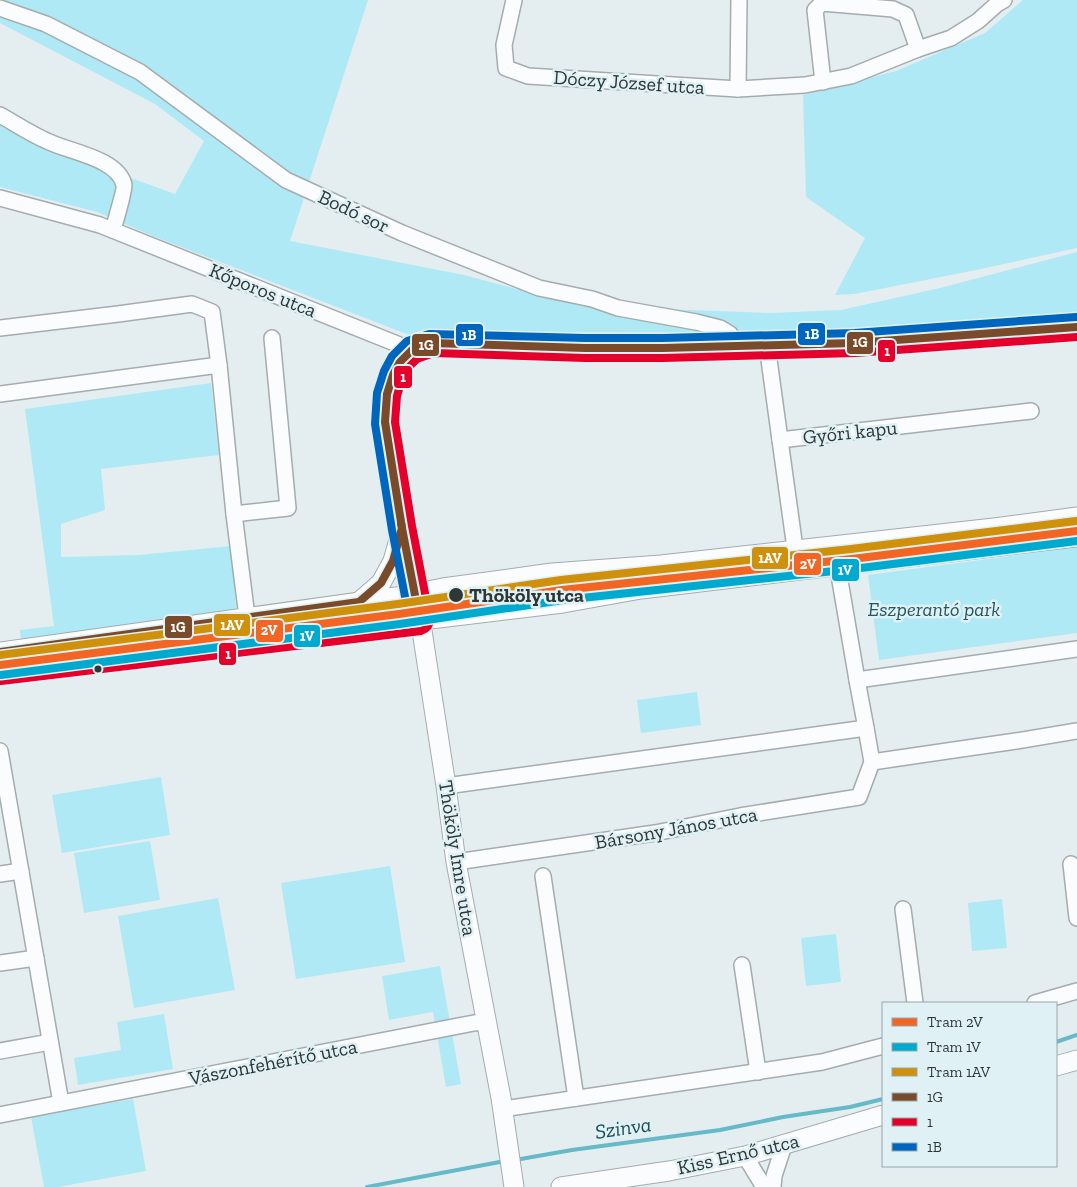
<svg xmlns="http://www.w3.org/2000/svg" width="1077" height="1187" font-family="'Zilla Slab',serif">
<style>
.green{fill:#afe9f5}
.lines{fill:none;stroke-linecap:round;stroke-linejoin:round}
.stream{stroke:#66b9c7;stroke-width:4}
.minor-casing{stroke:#a4acad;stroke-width:18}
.tertiary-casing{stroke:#a4acad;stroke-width:21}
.minor{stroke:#fbfcfd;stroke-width:15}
.tertiary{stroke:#fbfcfd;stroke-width:19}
.bus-1-casing{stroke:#dff1f5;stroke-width:11}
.bus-2-casing{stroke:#dff1f5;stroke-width:11}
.bus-3-casing{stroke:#dff1f5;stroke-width:11}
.bus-1{stroke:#7a4b2a;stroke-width:8}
.bus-2{stroke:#e4002b;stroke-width:8}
.bus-3{stroke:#0065bd;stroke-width:8}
.tram-1-casing{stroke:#dff1f5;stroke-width:11}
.tram-2-casing{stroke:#dff1f5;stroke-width:11}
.tram-3-casing{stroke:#dff1f5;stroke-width:11}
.tram-1{stroke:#f26522;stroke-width:8}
.tram-2{stroke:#00a9ce;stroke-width:8}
.tram-3{stroke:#cf900b;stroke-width:8}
.stop-dot{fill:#2f3637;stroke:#dff1f5;stroke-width:2}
.labels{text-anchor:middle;stroke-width:5;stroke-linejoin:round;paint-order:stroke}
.street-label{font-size:20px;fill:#2f3637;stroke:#dff1f5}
.stop-label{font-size:20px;font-weight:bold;fill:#2f3637;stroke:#dff1f5;text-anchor:start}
.park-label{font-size:20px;font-style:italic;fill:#27565f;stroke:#dff1f5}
.water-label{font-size:21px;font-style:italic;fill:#1d4c55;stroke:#dff1f5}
.line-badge{stroke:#dff1f5;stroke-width:2}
.badge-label{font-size:14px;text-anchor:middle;font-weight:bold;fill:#fff}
</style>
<rect width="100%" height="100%" fill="#e4eef0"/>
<g class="green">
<polygon points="0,0 368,0 290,241 464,275 581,306 771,313 841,310 940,288 1077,252 1077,315 794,333 538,332 422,340 153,236 97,212 0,187 0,118 73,157 175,194 204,141 155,104 0,23"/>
<polygon points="1023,0 1077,0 1077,248 981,269 855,294 835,295 865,238 806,197 803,95 896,71 985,33"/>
<polygon points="211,383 219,455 101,469 105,510 61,524 61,557 139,555 231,546 237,619 21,641 20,630 54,626 25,409"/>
<polygon points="1077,547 1077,633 879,660 868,575"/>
<polygon points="697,692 701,725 641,733 637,700"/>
<polygon points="161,777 170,835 62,853 52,795"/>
<polygon points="150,841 160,900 84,913 74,853"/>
<polygon points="390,866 405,962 296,979 281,883"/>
<polygon points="218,898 235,990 134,1008 118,916"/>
<polygon points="1002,899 1007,948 972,951 968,903"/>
<polygon points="836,934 841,982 806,986 801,938"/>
<polygon points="440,966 461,1084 446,1087 433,1012 389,1020 382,976"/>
<polygon points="164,1014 173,1069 78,1085 74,1058 121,1050 117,1022"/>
<polygon points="133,1099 146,1171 58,1187 44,1187 31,1117"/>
</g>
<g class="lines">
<g class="stream">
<polyline points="1056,1042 1077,1035"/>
<polyline points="515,1160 572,1150 720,1130 783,1117 850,1107 883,1099"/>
<polyline points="367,1187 505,1161"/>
</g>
<defs>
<g id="minor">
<polyline points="514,0 504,45 506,68 528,76 738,89 805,85 851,76 918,49 951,38 978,21 997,4 1004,0"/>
<polyline points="0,8 46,24 140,72 286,180 402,233 539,288 592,299 618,308 696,322 720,328 730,334 735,346"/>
<polyline points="823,82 815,10 822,3 893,9 906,15 918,49"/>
<polyline points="738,89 739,0"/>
<path d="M0 115C16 124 31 134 47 141 69 152 118 158 124 185 125 190 115 222 113 230"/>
<polyline points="0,198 100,225 412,350"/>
<polyline points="0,328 118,314 192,304 212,312 219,365 234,514 247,617"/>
<polyline points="767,345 780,440"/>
<polyline points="0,394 219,365"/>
<polyline points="234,514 288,508 272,338"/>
<polyline points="834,546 857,680"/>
<polyline points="798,570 780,440 1031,411"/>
<polyline points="866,728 872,762"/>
<polyline points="0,751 61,1103"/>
<polyline points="446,786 866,728 857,680 1077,649"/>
<polyline points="456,862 655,833 740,816 859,797 872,762 1016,741 1077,731"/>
<polyline points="1071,864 1077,918"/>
<polyline points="0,874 21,871"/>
<polyline points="543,876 576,1098"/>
<polyline points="903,909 915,1003"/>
<polyline points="0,963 36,958"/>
<polyline points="742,965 758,1072"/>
<polyline points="1035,1003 1077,991"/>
<polyline points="0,1051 50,1042"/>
<polyline points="503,1109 822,1062 883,1046"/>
<polyline points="0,1115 474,1023 486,1022"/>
<polyline points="745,1156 764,1187"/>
<polyline points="773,1187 774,1176 784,1145"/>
</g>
<g id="tertiary">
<polyline points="359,602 381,583 393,561 401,532"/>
<polyline points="0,652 396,597 443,588 552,573 661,565 994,528 1077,517"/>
<polyline points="0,671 563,603 641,589 1077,537"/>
<polyline points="1056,1066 1077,1060"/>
<polyline points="514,1187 501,1098 456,862 446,786 418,605 402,528 385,422 387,394 393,375 400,362 412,350 432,343 585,348 663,348 854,343 1077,327"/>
<polyline points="561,1187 669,1171 745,1156 883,1115"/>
</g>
</defs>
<use href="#minor" class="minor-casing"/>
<use href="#tertiary" class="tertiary-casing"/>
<use href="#minor" class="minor"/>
<use href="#tertiary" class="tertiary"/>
<defs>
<g id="bus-1">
<polyline points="401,523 420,621"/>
<polyline points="0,652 359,602 381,583 393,561 402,528 385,422 387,394 393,375 400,362 412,350 432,343 585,348 663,348 854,343 1077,327"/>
</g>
<path id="bus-2" d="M1 681 421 631C427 629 430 625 430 619L412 526 395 422 397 396 402 379 408 368 417 359 434 353 585 358H663L855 353 1077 337"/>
<polyline id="bus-3" points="0,661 408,612 392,530 375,424 377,393 384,371 392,356 407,341 429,334 585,338 663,338 854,333 1076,317"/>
</defs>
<use href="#bus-1" class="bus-1-casing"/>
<use href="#bus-2" class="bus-2-casing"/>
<use href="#bus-3" class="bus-3-casing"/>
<use href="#bus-1" class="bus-1"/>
<use href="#bus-2" class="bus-2"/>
<use href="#bus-3" class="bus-3"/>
<defs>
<polyline id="tram-1" points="0,665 399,614 562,590 852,559 1077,531"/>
<polyline id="tram-2" points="1,675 400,624 563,600 853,569 1077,541"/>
<polyline id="tram-3" points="0,655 398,604 561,580 851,549 1076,521"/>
</defs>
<use href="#tram-1" class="tram-1-casing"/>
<use href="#tram-2" class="tram-2-casing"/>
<use href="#tram-3" class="tram-3-casing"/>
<use href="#tram-1" class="tram-1"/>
<use href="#tram-2" class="tram-2"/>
<use href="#tram-3" class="tram-3"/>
</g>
<g class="stop-dot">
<circle cx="456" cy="595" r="8"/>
<circle cx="98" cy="669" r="4.5"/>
</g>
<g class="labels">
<g class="street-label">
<text transform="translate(629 82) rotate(4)" y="7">Dóczy József utca</text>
<text transform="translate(354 211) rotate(25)" y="7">Bodó sor</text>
<text transform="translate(263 290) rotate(22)" y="7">Kőporos utca</text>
<text transform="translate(850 432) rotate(-6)" y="7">Győri kapu</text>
<text transform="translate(676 828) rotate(-10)" y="7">Bársony János utca</text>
<text transform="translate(458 858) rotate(81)" y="7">Thököly Imre utca</text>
<text transform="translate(273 1062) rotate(-11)" y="7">Vászonfehérítő utca</text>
<text transform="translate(738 1154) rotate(-13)" y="7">Kiss Ernő utca</text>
</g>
<g class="stop-label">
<text x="469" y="602">Thököly utca</text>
</g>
<g class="park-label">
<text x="934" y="616">Eszperantó park</text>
</g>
<g class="water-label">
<text transform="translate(623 1128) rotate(-8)" y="7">Szinva</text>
</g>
</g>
<g class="line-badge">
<rect x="797" y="322" width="29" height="24" rx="5" fill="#0065bd"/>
<rect x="455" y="323" width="29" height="24" rx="5" fill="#0065bd"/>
<rect x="846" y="331" width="28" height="24" rx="5" fill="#7a4b2a"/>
<rect x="411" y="333" width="29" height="24" rx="5" fill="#7a4b2a"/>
<rect x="877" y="339" width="19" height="24" rx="5" fill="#e4002b"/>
<rect x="393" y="365" width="20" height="24" rx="5" fill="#e4002b"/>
<rect x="751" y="546" width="38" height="24" rx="5" fill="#cf900b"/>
<rect x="793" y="552" width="29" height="24" rx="5" fill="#f26522"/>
<rect x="831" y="558" width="29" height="24" rx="5" fill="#00a9ce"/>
<rect x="213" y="613" width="38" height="24" rx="5" fill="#cf900b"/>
<rect x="164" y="615" width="29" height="24" rx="5" fill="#7a4b2a"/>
<rect x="255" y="619" width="29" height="24" rx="5" fill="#f26522"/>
<rect x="293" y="624" width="28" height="24" rx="5" fill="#00a9ce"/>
<rect x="218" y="642" width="19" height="24" rx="5" fill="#e4002b"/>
</g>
<g class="badge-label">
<text x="812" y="339">1B</text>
<text x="469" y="340">1B</text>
<text x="860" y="347">1G</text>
<text x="426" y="350">1G</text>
<text x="887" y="356">1</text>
<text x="403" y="382">1</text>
<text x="770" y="563">1AV</text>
<text x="808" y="569">2V</text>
<text x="845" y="575">1V</text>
<text x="232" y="630">1AV</text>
<text x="178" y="632">1G</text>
<text x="269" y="635">2V</text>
<text x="307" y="641">1V</text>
<text x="228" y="659">1</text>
</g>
<rect x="882" y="1002" width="175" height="165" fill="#dff1f5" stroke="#99a6a9"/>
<rect x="892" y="1018" width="25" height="8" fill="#f26522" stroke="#99a6a9"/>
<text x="927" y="1027" font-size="15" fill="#2f3637">Tram 2V</text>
<rect x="892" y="1043" width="25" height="8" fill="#00a9ce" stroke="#99a6a9"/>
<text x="927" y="1052" font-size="15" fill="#2f3637">Tram 1V</text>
<rect x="892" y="1068" width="25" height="8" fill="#cf900b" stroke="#99a6a9"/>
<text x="927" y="1077" font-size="15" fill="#2f3637">Tram 1AV</text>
<rect x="892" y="1093" width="25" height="8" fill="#7a4b2a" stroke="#99a6a9"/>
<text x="927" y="1102" font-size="15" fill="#2f3637">1G</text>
<rect x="892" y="1118" width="25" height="8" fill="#e4002b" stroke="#99a6a9"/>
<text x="927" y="1127" font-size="15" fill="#2f3637">1</text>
<rect x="892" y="1143" width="25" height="8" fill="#0065bd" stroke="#99a6a9"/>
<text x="927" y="1152" font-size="15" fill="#2f3637">1B</text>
</svg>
